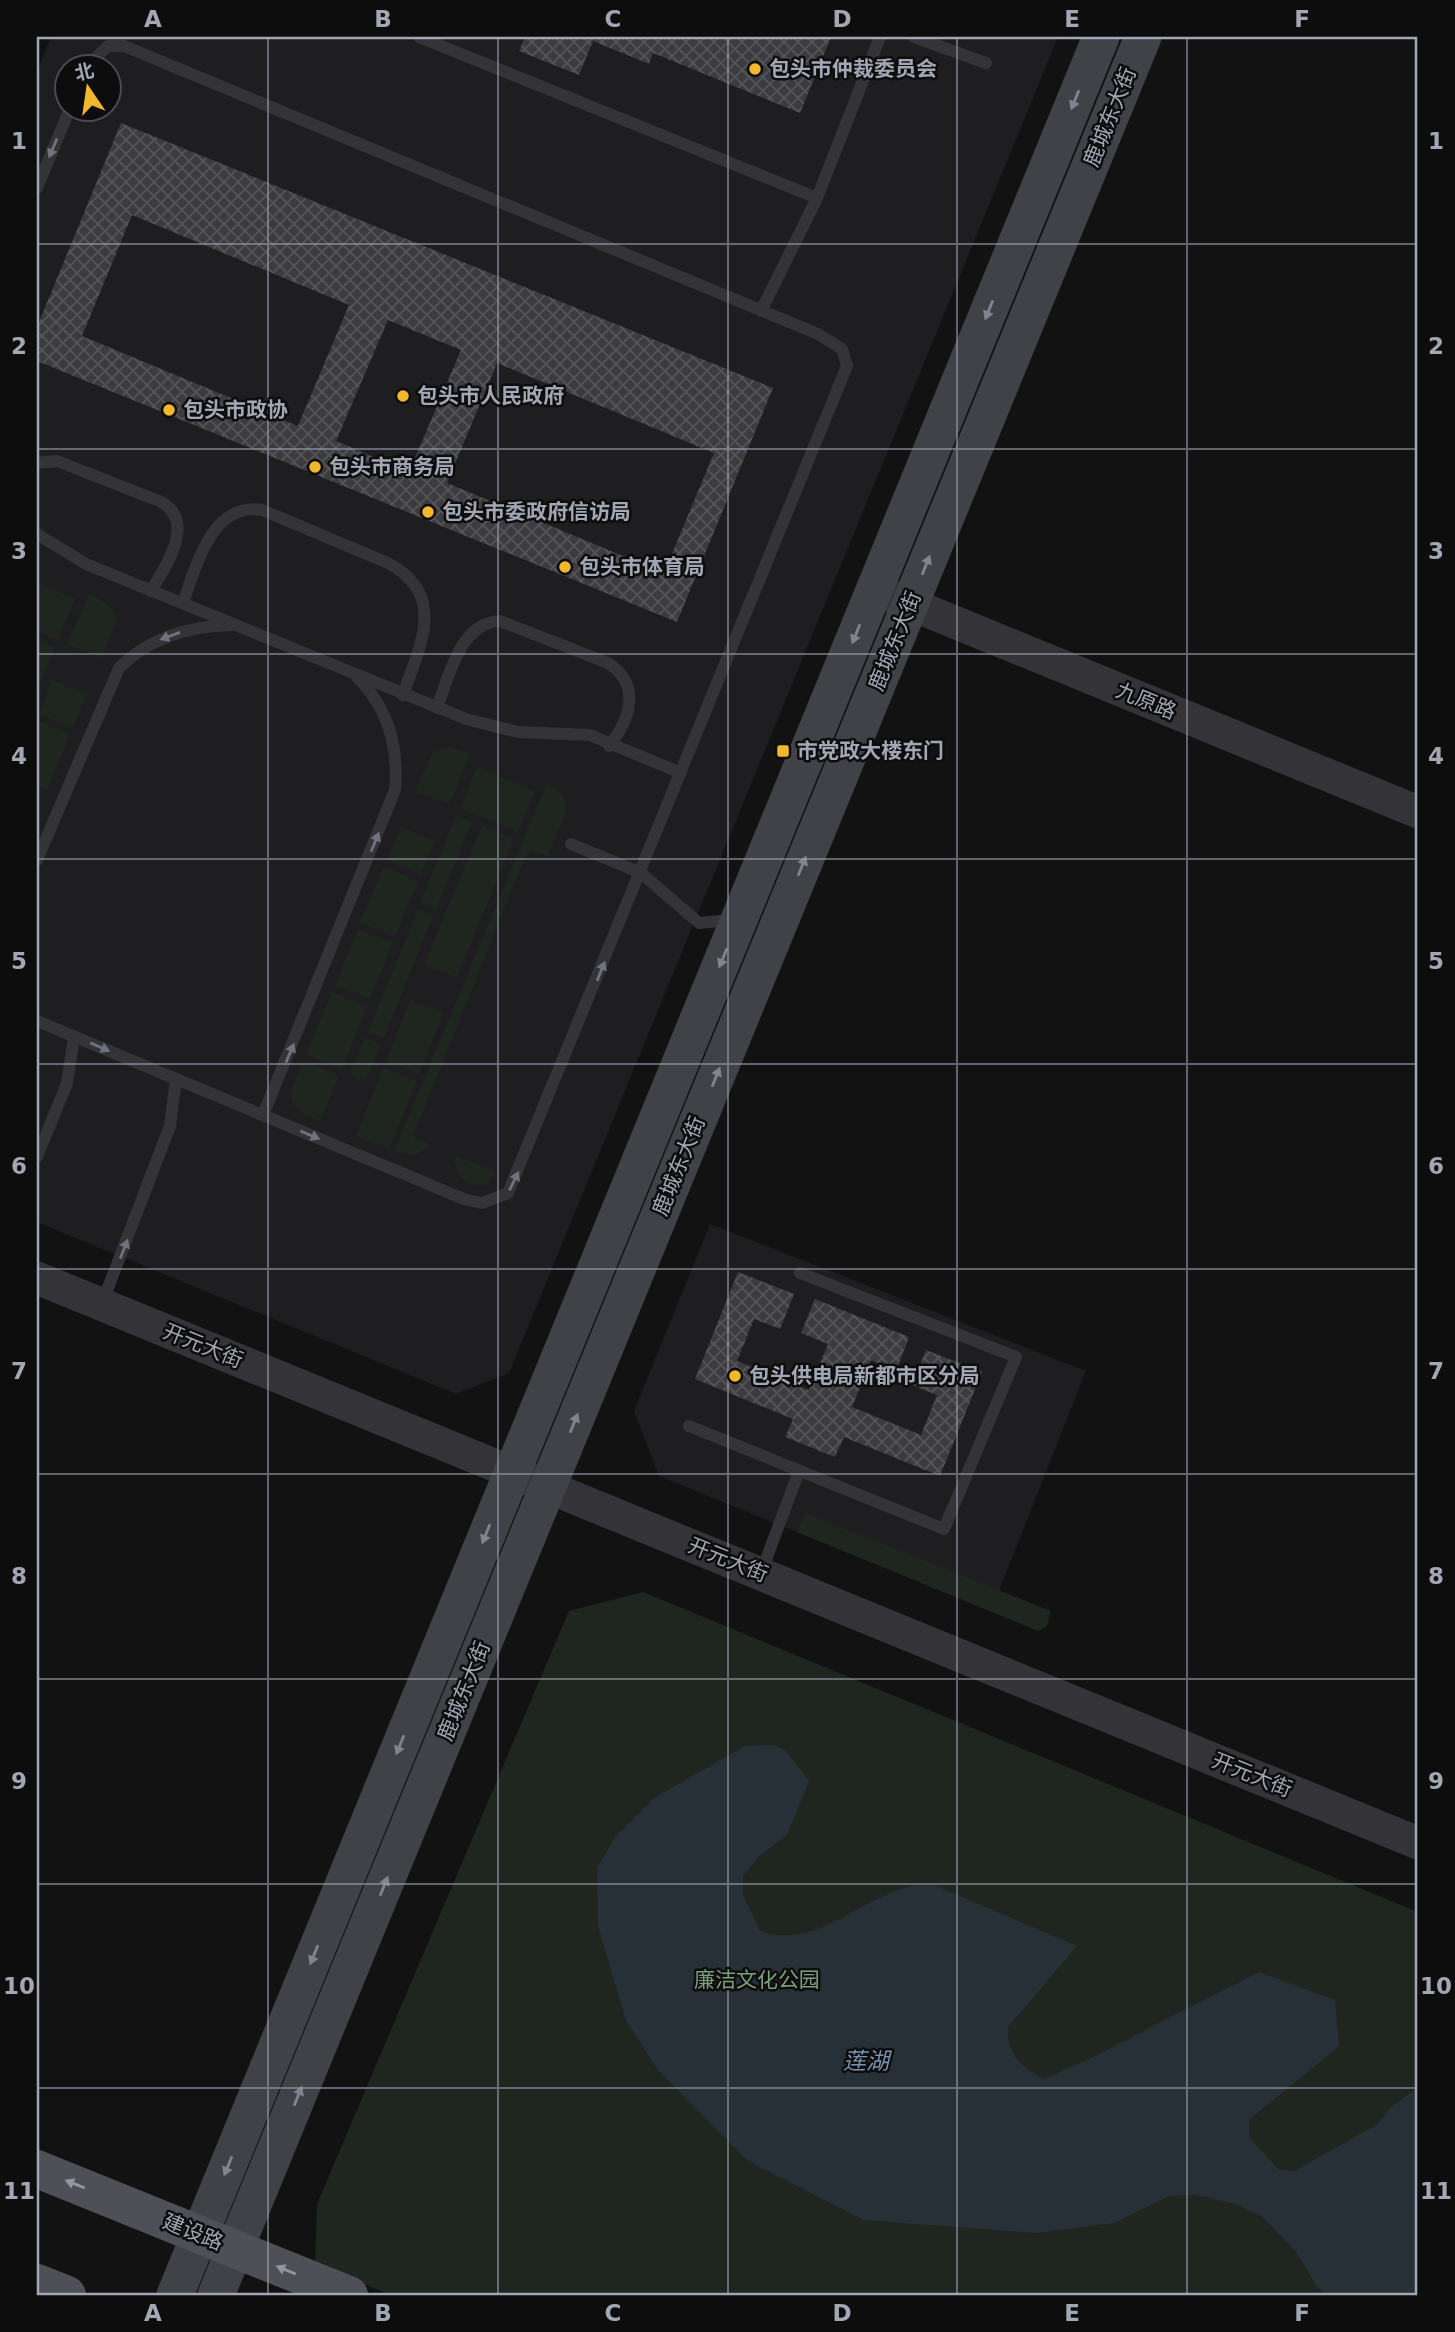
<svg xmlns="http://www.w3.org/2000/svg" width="1455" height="2332" font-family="'DejaVu Sans','Noto Sans SC',sans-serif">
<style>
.built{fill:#1e1e20;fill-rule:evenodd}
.green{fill:#1e261f}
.water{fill:#283037}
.building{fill:url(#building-cross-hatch);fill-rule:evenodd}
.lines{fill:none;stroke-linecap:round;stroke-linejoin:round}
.service{stroke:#333338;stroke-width:12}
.tertiary{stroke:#333338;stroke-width:33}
.secondary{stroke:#414248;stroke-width:37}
.primary{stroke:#4f5057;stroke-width:38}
.oneway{fill:#81848e}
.oneway2{fill:#71737c}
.oneway3{fill:#9296a1}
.grid{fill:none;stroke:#a3a7b4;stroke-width:2;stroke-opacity:0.55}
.poi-dot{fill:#f2b82b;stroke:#0d0d0e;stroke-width:2.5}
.labels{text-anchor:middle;stroke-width:5;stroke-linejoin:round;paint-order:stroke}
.poi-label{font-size:21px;font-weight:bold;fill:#a3a7b4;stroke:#0d0d0e;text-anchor:start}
.street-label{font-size:21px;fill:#a3a7b4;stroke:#0d0d0e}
.park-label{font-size:21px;fill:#799f7d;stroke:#0d0d0e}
.water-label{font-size:23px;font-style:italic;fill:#7994b0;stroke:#0d0d0e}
.neatline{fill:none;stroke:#a3a7b4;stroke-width:2.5}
.grid-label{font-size:23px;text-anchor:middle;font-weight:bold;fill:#a3a7b4}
</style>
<defs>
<pattern id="building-cross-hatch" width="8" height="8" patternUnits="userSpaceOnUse" patternTransform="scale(1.75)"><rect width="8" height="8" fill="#3c3c40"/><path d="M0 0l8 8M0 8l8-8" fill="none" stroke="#555559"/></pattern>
</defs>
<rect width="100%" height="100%" fill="#121213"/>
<g class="built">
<path d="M51 37H1058L509 1373 456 1394 37 1222V72ZM66 66H108V108H66Z"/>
<polygon points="710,1224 1086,1371 991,1611 659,1476 634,1411"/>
</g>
<g class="green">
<polygon points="37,583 75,599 58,640 37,631"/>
<path d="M89 594C130 613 115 623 102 658L67 644Z"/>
<polygon points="39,640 55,647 37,691 37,646"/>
<polygon points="52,680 87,694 73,728 39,714"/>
<polygon points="37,720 70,734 47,790 37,786"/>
<polygon points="449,746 470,754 450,804 415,791 433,752"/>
<polygon points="477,767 535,791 518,832 460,808"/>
<path d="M546 785C560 787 569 800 566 814L547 856 533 850 526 855 414 1134 415 1139 432 1145 414 1156 394 1151Z"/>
<polygon points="456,816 472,822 436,910 420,903"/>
<polygon points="482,825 514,839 457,977 424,964"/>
<polygon points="401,827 435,841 421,874 387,860"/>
<polygon points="384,866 418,881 395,937 360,922"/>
<polygon points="418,910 433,916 384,1038 368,1031"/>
<polygon points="358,929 393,943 370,999 335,985"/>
<polygon points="332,992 367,1006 342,1069 306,1054"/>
<polygon points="410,1000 444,1013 419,1074 386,1061"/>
<polygon points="365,1038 381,1045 366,1079 358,1079 350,1072"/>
<path d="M303 1061 339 1076 320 1121C282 1105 288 1097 303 1061Z"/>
<polygon points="383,1068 417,1081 389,1149 356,1136"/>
<path d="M457 1156 496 1172 485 1185C467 1187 456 1176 454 1159Z"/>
<polygon points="805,1513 1051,1611 1047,1626 1038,1631 797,1532"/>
<polygon points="643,1592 1418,1912 1418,2295 391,2295 315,2265 317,2204 569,1611"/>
</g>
<path class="water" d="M774 1745 786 1751 809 1781 787 1835 759 1856 743 1876V1895L760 1931C824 1954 878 1877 934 1885L1077 1946 1008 2027C1006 2053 1021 2068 1044 2079L1087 2060 1259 1972 1335 2000 1339 2046 1249 2120V2137L1279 2170 1294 2171 1378 2124 1390 2108 1418 2087V2295H1328L1318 2288 1296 2252 1262 2216 1232 2203 1196 2195 1169 2196 1114 2223 1036 2233 864 2220 748 2161 657 2069 626 2020 598 1926 597 1868 616 1836 654 1798 745 1746Z"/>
<g class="building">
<polygon points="525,37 831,37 800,113 653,53 649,64 593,41 579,75 519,51"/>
<path d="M121 123 773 388 677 622 37 361V327ZM132 215 349 305 298 426 82 336ZM388 320 461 350 409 472 336 441ZM497 363 714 453 664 573 447 483Z"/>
<polygon points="738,1272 794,1294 780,1329 754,1319 737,1361 809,1390 828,1344 801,1333 815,1299 909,1337 896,1371 871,1360 852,1407 921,1435 937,1395 912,1385 926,1350 982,1372 940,1476 844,1437 835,1457 785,1437 793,1419 695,1379"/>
</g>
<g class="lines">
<g class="service">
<polyline points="419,37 817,198"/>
<polyline points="914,37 986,63"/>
<polyline points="37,188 70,108"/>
<polyline points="761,311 817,198 880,37"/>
<path d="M37 463 57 461 159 501C198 520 166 566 151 591"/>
<polyline points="37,534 86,564 466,719 518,732 590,735 681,773"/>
<path d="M183 603C196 567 211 502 262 510L388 563C448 595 420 645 403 695"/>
<path d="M437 708C449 677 459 623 500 621L608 663C642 685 630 720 609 746"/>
<polyline points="571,844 641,873 699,923 731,920"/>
<path d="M37 860 119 668C149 638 190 626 232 625"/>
<polyline points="37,1021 464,1199 482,1203 508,1193 847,366 842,349 818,334 124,46 108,46 87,66"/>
<path d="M263 1115 395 790C399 746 388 708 357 677"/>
<polyline points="37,1157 67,1083 74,1037"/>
<polyline points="103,1301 170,1126 176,1079"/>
<polyline points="689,1426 944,1529 1016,1357 800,1273"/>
<polyline points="761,1573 799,1471"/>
</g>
<g class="tertiary">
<polyline points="886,594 1418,812"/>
<polyline points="37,1278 1418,1843"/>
</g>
<g class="secondary">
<polyline points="175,2295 1101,37"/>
<polyline points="216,2295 1143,37"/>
</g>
<g class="primary">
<polyline points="37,2169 349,2295"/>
<polyline points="37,2283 67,2295"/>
</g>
</g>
<defs><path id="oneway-solid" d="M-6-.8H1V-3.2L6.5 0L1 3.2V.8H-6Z" transform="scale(1.75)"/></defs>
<g class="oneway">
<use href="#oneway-solid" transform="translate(1075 100) rotate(112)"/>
<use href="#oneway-solid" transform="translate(989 310) rotate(112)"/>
<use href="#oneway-solid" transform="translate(926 565) rotate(-68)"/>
<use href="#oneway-solid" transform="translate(856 634) rotate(112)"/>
<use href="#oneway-solid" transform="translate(802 866) rotate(-68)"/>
<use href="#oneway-solid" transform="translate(723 958) rotate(112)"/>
<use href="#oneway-solid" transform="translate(716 1077) rotate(-68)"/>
<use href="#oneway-solid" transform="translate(574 1423) rotate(-68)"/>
<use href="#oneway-solid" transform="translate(486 1534) rotate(112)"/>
<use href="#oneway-solid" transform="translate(400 1745) rotate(112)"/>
<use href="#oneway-solid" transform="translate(384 1886) rotate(-68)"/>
<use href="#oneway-solid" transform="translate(314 1955) rotate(112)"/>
<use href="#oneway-solid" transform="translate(298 2096) rotate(-68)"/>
<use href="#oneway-solid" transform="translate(228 2166) rotate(112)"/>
</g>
<g class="oneway2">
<use href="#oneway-solid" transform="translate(53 148) rotate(113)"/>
<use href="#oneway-solid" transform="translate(170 636) rotate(160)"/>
<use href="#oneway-solid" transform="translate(375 842) rotate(-68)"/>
<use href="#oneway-solid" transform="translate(601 971) rotate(-68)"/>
<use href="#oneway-solid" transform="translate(100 1047) rotate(23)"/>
<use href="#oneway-solid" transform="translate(290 1053) rotate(-67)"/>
<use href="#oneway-solid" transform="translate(310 1135) rotate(23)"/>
<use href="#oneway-solid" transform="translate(514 1181) rotate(-64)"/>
<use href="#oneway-solid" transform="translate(124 1249) rotate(-69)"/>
</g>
<g class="oneway3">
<use href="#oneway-solid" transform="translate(75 2184) rotate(-158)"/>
<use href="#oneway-solid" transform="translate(286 2270) rotate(-158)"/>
</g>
<path class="grid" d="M268 37V2295M498 37V2295M728 37V2295M957 37V2295M1187 37V2295M37 244H1418M37 449H1418M37 654H1418M37 859H1418M37 1064H1418M37 1269H1418M37 1474H1418M37 1679H1418M37 1884H1418M37 2088H1418"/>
<g class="poi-dot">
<circle cx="755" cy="69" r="7"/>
<circle cx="403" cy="396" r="7"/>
<circle cx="169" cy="410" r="7"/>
<circle cx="315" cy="467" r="7"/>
<circle cx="428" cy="512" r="7"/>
<circle cx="565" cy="567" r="7"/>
<rect x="776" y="744" width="14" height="14" rx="3.5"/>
<circle cx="735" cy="1376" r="7"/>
</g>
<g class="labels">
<g class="poi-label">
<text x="769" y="76">包头市仲裁委员会</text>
<text x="417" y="403">包头市人民政府</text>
<text x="183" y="417">包头市政协</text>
<text x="329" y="474">包头市商务局</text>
<text x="442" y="519">包头市委政府信访局</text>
<text x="579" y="574">包头市体育局</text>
<text x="797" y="758">市党政大楼东门</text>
<text x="749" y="1383">包头供电局新都市区分局</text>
</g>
<g class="street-label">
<text transform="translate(1110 117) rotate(-68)" y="7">鹿城东大街</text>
<text transform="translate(895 641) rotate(-68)" y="7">鹿城东大街</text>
<text transform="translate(1146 701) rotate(22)" y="7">九原路</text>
<text transform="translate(679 1166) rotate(-68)" y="7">鹿城东大街</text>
<text transform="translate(203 1346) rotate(22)" y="7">开元大街</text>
<text transform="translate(728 1560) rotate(22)" y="7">开元大街</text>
<text transform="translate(464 1691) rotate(-68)" y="7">鹿城东大街</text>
<text transform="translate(1252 1775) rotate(22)" y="7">开元大街</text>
<text transform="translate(193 2232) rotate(22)" y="7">建设路</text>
</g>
<g class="park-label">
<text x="757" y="1987">廉洁文化公园</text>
</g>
<g class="water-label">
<text x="866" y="2069">莲湖</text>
</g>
</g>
<rect width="1455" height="2332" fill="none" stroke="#0d0d0e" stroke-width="77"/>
<g transform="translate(88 88) rotate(347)"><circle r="33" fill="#0d0d0e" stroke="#494b50" stroke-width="2"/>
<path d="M0-5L12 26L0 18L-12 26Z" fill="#f2b82b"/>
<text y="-10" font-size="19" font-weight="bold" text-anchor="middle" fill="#a3a7b4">北</text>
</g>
<rect x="38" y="38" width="1378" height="2256" class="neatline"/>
<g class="grid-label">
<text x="153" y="27">A</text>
<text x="383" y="27">B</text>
<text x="613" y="27">C</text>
<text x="842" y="27">D</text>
<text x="1072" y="27">E</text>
<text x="1302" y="27">F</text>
<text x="19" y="149">1</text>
<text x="1436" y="149">1</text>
<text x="19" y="354">2</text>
<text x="1436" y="354">2</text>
<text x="19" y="559">3</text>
<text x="1436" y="559">3</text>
<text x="19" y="764">4</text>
<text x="1436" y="764">4</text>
<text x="19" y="969">5</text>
<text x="1436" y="969">5</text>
<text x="19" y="1174">6</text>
<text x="1436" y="1174">6</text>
<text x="19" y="1379">7</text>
<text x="1436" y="1379">7</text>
<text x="19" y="1584">8</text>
<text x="1436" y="1584">8</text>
<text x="19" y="1789">9</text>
<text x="1436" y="1789">9</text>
<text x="19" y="1994">10</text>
<text x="1436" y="1994">10</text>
<text x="19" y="2199">11</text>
<text x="1436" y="2199">11</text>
<text x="153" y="2321">A</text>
<text x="383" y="2321">B</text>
<text x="613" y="2321">C</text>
<text x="842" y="2321">D</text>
<text x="1072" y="2321">E</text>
<text x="1302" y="2321">F</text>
</g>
</svg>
